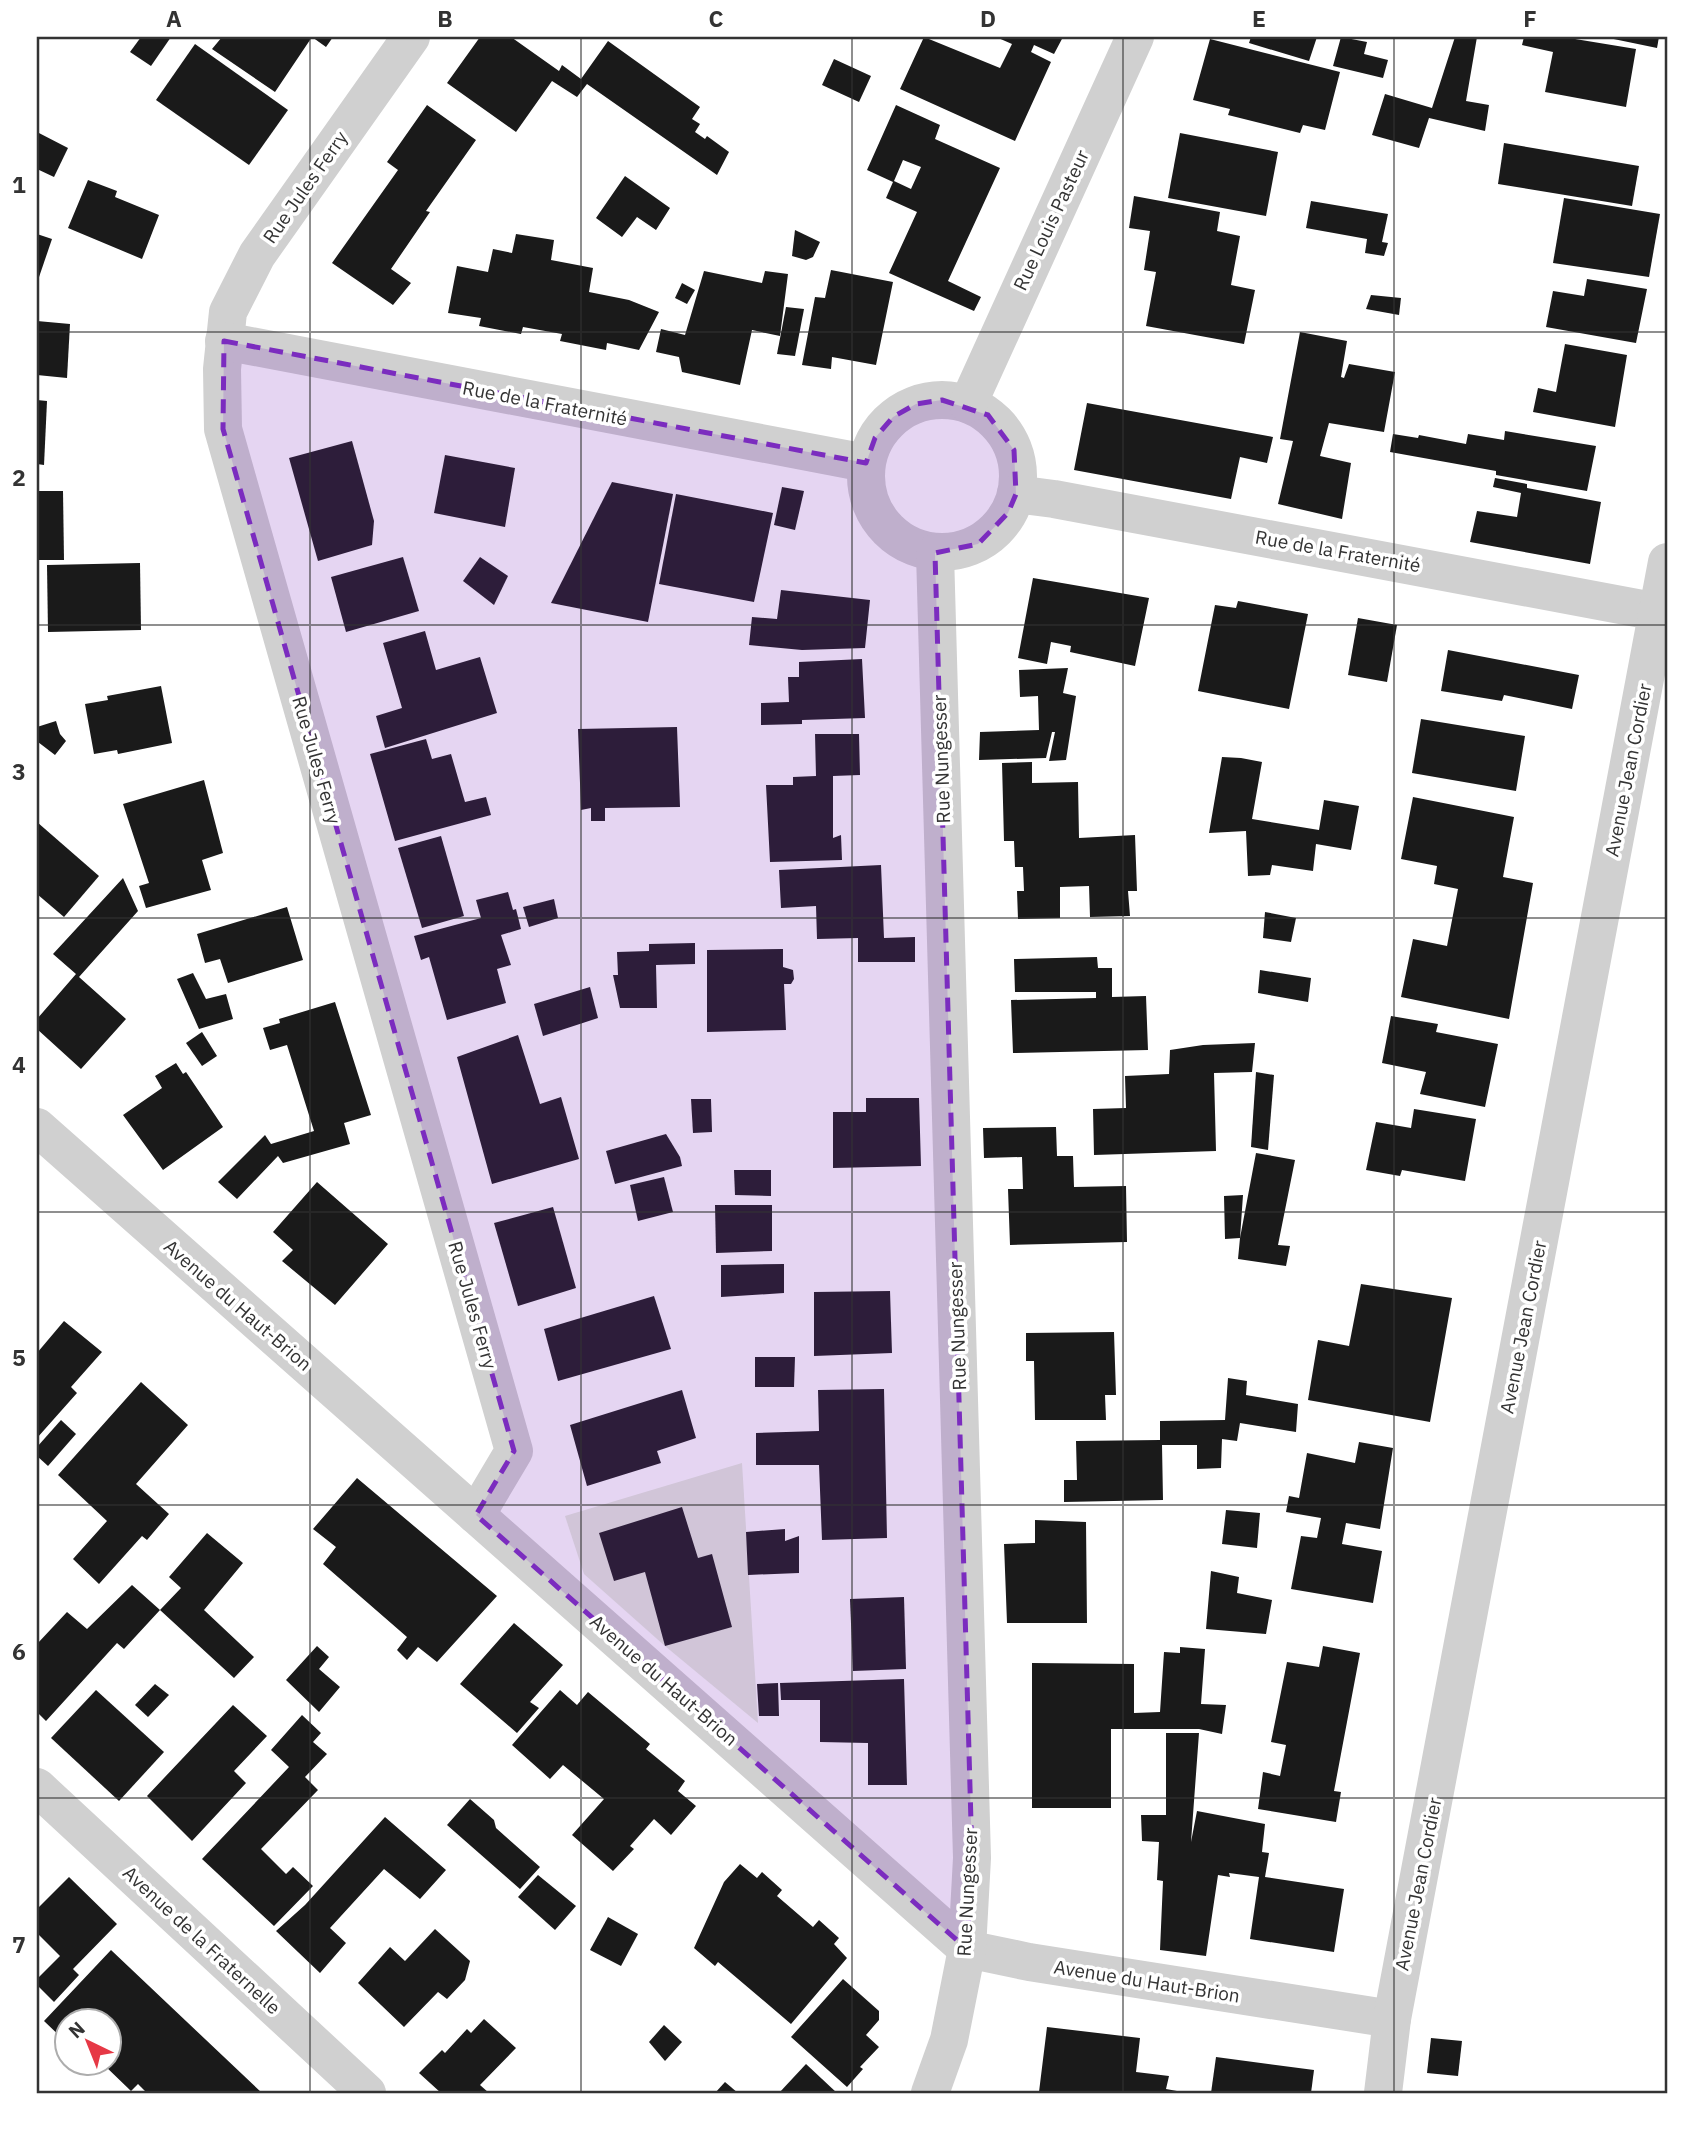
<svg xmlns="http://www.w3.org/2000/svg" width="1704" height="2130" font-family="'IBM Plex Sans',sans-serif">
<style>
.green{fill:#e6ecdf}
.building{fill:#1a1a1a;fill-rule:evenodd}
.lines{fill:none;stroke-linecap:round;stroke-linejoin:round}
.minor{stroke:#d0d0d0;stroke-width:38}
.marked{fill:#7b2cbf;fill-opacity:0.2;stroke:#7b2cbf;stroke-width:5;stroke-dasharray:14 9;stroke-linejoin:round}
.grid{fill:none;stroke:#333;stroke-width:2;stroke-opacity:0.55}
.labels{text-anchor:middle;stroke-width:7;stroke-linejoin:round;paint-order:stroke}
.street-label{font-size:19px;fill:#333;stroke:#fff}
.neatline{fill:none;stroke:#333;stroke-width:2.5}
.grid-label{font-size:23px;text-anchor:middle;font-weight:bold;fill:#333}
</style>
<rect width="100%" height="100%" fill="#fff"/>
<polygon class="green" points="742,1463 758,1723 665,1646 584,1574 565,1516"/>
<g class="building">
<polygon points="141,37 171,37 151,66 130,52"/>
<polygon points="222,37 333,37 326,47 312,37 275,92 212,49"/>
<polygon points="480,37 511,37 559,71 562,65 581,79 608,41 700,107 692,119 700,124 695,132 705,139 707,136 729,152 717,175 587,84 577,97 552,81 516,132 447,83"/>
<polygon points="924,37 1000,68 1012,44 996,37 1063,37 1054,54 1034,45 1031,52 1051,62 1015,141 900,89"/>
<polygon points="1251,37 1317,37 1309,61 1249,43"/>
<polygon points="1341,37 1367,42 1364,54 1388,60 1383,78 1333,66"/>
<polygon points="1455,37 1477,37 1466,101 1489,105 1485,131 1429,118 1419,148 1372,135 1385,94 1432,108"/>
<polygon points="1524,37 1563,37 1636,49 1626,107 1545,92 1553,52 1522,45"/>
<polygon points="1604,37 1659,37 1657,48"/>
<polygon points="1210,39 1340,72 1325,130 1303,125 1300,133 1228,115 1230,109 1193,100"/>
<polygon points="195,44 288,110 249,165 156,100"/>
<polygon points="834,59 871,76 859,102 822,85"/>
<polygon points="427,105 476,140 426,211 430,212 391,269 411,283 393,305 332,263 398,170 387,162"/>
<path d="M896 105 940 125 935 139 1000 168 948 281 981 297 974 311 889 273 917 212 886 198 893 182 867 170ZM903 160 921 167 911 189 894 181Z"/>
<polygon points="37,132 68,148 54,177 37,169"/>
<polygon points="1180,133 1278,152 1266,216 1168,198"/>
<polygon points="1504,143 1639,166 1632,206 1498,184"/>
<polygon points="625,176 670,208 656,230 637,217 622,237 596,218"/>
<polygon points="88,180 117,191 115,197 159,215 142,259 68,228"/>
<polygon points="1134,196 1220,212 1217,231 1240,236 1231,285 1255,290 1244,344 1146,326 1156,272 1144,270 1150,231 1129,228"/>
<polygon points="1564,198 1660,214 1649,277 1553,263"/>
<polygon points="1311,201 1388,214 1382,242 1388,243 1384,256 1365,253 1367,239 1306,228"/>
<polygon points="795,230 820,242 813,257 806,260 792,256"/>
<polygon points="37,234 52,239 37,283"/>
<polygon points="516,234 554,240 551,260 593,268 589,292 629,300 659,312 639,350 607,343 606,350 560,341 562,334 523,327 521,334 479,326 481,318 448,313 457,266 488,272 493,249 512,253"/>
<polygon points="831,270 893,282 876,365 832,357 831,369 802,365 815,297 825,298"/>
<polygon points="704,271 762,283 765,271 788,274 780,336 752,330 740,385 682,372 679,357 656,352 661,329 685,335"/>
<polygon points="1587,279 1647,289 1636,343 1546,327 1553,291 1584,296"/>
<polygon points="682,283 695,290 687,304 675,298"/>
<polygon points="1371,295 1401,298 1399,315 1366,309"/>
<polygon points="786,307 804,309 795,356 777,354"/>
<polygon points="37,321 70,324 67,378 37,375"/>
<polygon points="1300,332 1347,341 1341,377 1344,378 1349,364 1395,372 1384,432 1329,423 1320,456 1351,463 1342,519 1278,504 1293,441 1280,439"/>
<polygon points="1565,344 1627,355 1615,427 1533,412 1538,388 1556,392"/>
<polygon points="37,400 47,401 44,465 37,464"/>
<polygon points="1087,403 1273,437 1267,463 1240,457 1231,499 1074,470"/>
<polygon points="1505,431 1596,446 1587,491 1496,475 1496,471 1390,452 1393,434 1418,438 1419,435 1466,444 1468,434 1504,440"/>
<polygon points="352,441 374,521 372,545 318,561 289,458"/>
<polygon points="445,455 515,468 505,527 434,513"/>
<polygon points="1495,478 1527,484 1527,488 1601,502 1590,564 1470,542 1477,511 1517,517 1521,493 1493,487"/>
<polygon points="612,482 673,494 648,622 551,603"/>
<polygon points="782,487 804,491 795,530 774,525"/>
<polygon points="37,491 63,491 64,560 37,560"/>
<polygon points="676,494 773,513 754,602 659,584"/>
<polygon points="403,557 419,611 346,632 331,577"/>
<polygon points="480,557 508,576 494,605 463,581"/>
<polygon points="140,563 141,630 48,632 47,565"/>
<polygon points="1033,578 1149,598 1135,666 1070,652 1071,646 1051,642 1047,664 1018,658"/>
<polygon points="781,590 870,600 865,648 802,650 749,645 752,617 777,619"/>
<polygon points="1238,601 1308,614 1289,709 1198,691 1215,605 1236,608"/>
<polygon points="1358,618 1397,625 1387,682 1348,675"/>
<polygon points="425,631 436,670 480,657 497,713 385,748 376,716 402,708 383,643"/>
<polygon points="1448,650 1579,675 1572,709 1504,695 1502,701 1441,691"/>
<polygon points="862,659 865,718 802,720 802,724 761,725 761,703 789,702 788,677 799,677 799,662"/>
<polygon points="1068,668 1063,693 1076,696 1066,760 1049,761 1055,732 1052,732 1046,758 979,760 980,732 1039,730 1038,696 1020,697 1019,670"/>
<polygon points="161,686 172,743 118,754 117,750 94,754 85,704 108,700 107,696"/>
<polygon points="1421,719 1525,736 1516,791 1412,773"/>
<polygon points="56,721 60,734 66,741 55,755 38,742 37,727"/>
<polygon points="677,727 680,807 605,808 605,821 591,821 591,808 581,810 578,729"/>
<polygon points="815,734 859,734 860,775 833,776 833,838 841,835 842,860 770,862 766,785 793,785 793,777 816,776"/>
<polygon points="426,739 432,759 451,754 465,802 486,797 491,815 395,841 370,754"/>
<polygon points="1222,757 1241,758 1262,762 1252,819 1319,830 1324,800 1359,806 1351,850 1316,844 1313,871 1272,865 1270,875 1248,876 1246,831 1209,833"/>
<polygon points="1032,762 1032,783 1078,782 1079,838 1135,835 1137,891 1128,891 1130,916 1090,917 1089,886 1060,887 1060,918 1018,919 1017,891 1024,891 1023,867 1015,867 1014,841 1004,841 1002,763"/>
<polygon points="204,780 223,853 202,860 211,890 146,908 139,886 149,883 123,804"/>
<polygon points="1413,797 1514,817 1503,877 1533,883 1509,1019 1401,997 1413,939 1447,946 1458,889 1434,884 1437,866 1401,859"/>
<polygon points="37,822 99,876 64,917 37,894"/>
<polygon points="441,836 464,916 422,928 398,848"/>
<polygon points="881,865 884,938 915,937 915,962 858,962 858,938 817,939 816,906 781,908 779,870"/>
<polygon points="123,878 138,911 79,977 126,1019 81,1069 37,1029 37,1019 76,974 53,954"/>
<polygon points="508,892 513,910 516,909 521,929 501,935 511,965 497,969 506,1003 447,1020 429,957 421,960 414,936 481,918 476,900"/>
<polygon points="554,899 558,918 529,927 523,907"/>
<polygon points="287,907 303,960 228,983 220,959 205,963 197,934"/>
<polygon points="1265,912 1296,918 1291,942 1263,938"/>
<polygon points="695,943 695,964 656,965 657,1008 620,1008 613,975 618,975 617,952 649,951 649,944"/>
<polygon points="783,949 783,967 793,970 794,979 791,984 784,984 786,1030 707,1032 707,950"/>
<polygon points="1097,957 1098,968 1112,968 1112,997 1146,996 1148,1050 1013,1053 1011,1000 1096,998 1096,992 1015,992 1014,959"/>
<polygon points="1260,970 1311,978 1308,1002 1258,993"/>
<polygon points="193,973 206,999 226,994 233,1019 199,1029 177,979"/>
<polygon points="590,987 598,1018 543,1036 534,1004"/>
<polygon points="335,1002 371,1115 344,1123 350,1144 283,1163 278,1156 237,1199 218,1182 265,1135 271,1144 314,1131 287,1045 270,1050 263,1028 280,1023 279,1019"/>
<polygon points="1391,1016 1438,1024 1436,1032 1498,1044 1485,1107 1420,1094 1426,1072 1382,1063"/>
<polygon points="202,1032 217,1056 202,1066 186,1043"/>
<polygon points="518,1035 540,1104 561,1097 579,1159 492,1184 457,1057"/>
<polygon points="1255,1043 1252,1072 1214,1073 1216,1151 1094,1155 1093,1109 1126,1108 1125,1076 1169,1074 1170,1050 1203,1045"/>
<polygon points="176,1063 183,1074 186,1072 223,1127 163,1170 123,1115 162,1088 155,1076"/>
<polygon points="1256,1072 1274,1075 1268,1150 1251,1147"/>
<polygon points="866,1098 919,1098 921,1166 833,1168 833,1112 866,1112"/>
<polygon points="691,1099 711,1099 712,1132 693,1133"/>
<polygon points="1414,1109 1476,1119 1465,1181 1402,1170 1400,1176 1366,1170 1376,1122 1411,1128"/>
<polygon points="1056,1127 1057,1156 1073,1156 1074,1187 1126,1186 1127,1242 1010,1245 1008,1189 1023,1189 1022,1157 984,1158 983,1128"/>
<polygon points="666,1134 680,1157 682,1166 615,1184 606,1151"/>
<polygon points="1256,1153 1295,1160 1278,1245 1290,1246 1286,1266 1238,1259 1240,1238 1225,1239 1224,1196 1243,1195 1240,1238"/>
<polygon points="734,1170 771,1170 771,1196 735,1195"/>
<polygon points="664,1177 673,1212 638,1221 630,1185"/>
<polygon points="317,1182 388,1244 335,1305 282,1261 293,1250 273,1232"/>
<polygon points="715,1205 772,1205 772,1251 716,1253"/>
<polygon points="553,1207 576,1288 518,1306 494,1223"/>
<polygon points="784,1264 784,1293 721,1297 721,1265"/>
<polygon points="1361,1284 1452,1298 1430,1422 1308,1400 1318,1340 1349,1346"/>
<polygon points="890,1291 892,1353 814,1356 814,1292"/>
<polygon points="654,1296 671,1349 558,1381 544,1329"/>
<polygon points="64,1321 102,1352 71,1387 77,1393 37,1438 37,1353"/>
<polygon points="1114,1332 1116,1395 1105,1395 1106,1420 1035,1420 1034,1361 1026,1361 1026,1333"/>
<polygon points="755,1357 795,1357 794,1387 755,1387"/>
<polygon points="1228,1378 1247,1381 1246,1395 1298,1404 1296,1432 1240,1423 1237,1441 1222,1439 1221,1468 1197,1469 1197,1445 1162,1445 1163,1500 1064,1502 1064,1480 1077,1480 1076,1441 1160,1440 1160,1421 1225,1420"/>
<polygon points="141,1382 188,1425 136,1484 169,1514 147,1540 142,1536 99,1584 73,1559 107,1521 58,1475"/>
<polygon points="884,1389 887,1538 822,1540 819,1465 756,1465 756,1433 819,1431 818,1390"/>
<polygon points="682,1390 696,1438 657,1451 661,1463 587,1486 570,1425"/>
<polygon points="61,1420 76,1434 48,1466 37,1456 37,1447"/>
<polygon points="1359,1442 1393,1448 1380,1529 1346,1523 1342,1544 1382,1551 1373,1603 1291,1589 1301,1536 1317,1538 1321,1518 1286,1512 1289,1496 1299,1498 1307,1453 1355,1463"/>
<polygon points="357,1478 497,1596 437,1662 418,1647 407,1660 397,1650 407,1637 323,1564 336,1547 313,1529"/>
<polygon points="682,1507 698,1558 712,1554 732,1627 665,1646 645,1572 614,1581 599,1533"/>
<polygon points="1226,1510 1260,1513 1257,1548 1222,1544"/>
<polygon points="1035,1520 1086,1522 1087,1623 1007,1623 1004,1544 1035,1543"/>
<polygon points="785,1529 785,1541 799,1536 799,1573 748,1575 746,1532"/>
<polygon points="207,1533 243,1563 204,1610 254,1657 234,1678 160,1610 124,1649 117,1643 46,1721 37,1712 37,1644 67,1612 87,1629 132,1585 160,1610 181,1588 169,1577"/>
<polygon points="1211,1571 1239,1577 1237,1593 1272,1600 1266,1634 1206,1629"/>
<polygon points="904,1597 906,1669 853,1671 850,1599"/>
<polygon points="514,1623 563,1665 530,1702 539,1708 517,1733 460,1684"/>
<polygon points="317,1646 329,1657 319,1669 340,1687 319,1712 286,1680"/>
<polygon points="1323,1646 1360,1653 1334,1791 1341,1792 1336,1822 1258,1809 1263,1772 1280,1776 1286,1745 1271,1742 1287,1662 1319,1667"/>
<polygon points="1180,1647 1205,1649 1201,1704 1226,1705 1222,1734 1199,1729 1111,1729 1111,1808 1032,1808 1032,1663 1134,1664 1134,1713 1160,1712 1164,1652 1180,1653"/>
<polygon points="904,1679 907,1785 868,1785 868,1743 820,1742 820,1700 781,1700 780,1683"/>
<polygon points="778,1683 779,1716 759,1716 757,1684"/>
<polygon points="155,1684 169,1695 148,1717 135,1705"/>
<polygon points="96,1690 164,1752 119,1801 51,1738"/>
<polygon points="560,1690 577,1705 588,1692 650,1744 646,1749 685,1781 678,1791 696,1806 671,1835 654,1819 630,1846 634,1849 613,1871 572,1835 604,1799 563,1765 550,1779 512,1745"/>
<polygon points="233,1705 267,1736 234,1771 246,1783 192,1841 147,1796"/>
<polygon points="302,1715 321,1733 313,1742 327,1754 305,1777 318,1790 261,1849 286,1874 293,1867 313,1886 274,1926 202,1859 289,1767 271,1750"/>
<polygon points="1166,1733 1199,1733 1191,1842 1197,1811 1265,1824 1262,1852 1269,1853 1265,1877 1344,1889 1334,1952 1250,1939 1259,1877 1229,1873 1230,1877 1218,1875 1206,1956 1160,1950 1163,1881 1157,1880 1159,1842 1142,1841 1141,1815 1166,1815"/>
<polygon points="470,1799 494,1820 496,1828 540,1867 520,1889 447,1825"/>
<polygon points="385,1817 446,1870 420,1899 384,1869 330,1928 346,1943 320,1973 276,1931 305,1905"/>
<polygon points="740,1864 757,1878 762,1872 782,1890 777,1896 813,1927 819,1920 839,1938 834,1944 847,1958 791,2024 718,1962 715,1966 694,1948 724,1882"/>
<polygon points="538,1875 576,1906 555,1930 518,1897"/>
<polygon points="69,1877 117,1924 73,1969 79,1975 54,2002 37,1985 37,1979 60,1956 37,1933 37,1909"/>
<polygon points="608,1917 638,1934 621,1966 590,1950"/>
<polygon points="435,1929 470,1961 465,1980 447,1999 438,1992 404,2027 358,1983 390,1947 405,1961"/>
<polygon points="111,1950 262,2093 147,2093 138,2084 131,2091 103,2064 108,2064 108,2021 66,2021 66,2042 44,2021"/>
<polygon points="843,1979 879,2011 879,2020 866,2035 879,2047 860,2067 863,2069 847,2087 791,2037"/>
<polygon points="484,2019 516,2048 480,2085 489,2093 441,2093 419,2073 442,2050 445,2053 467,2029 471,2033"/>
<polygon points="664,2025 682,2042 665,2061 649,2042"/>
<polygon points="1047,2027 1140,2038 1136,2072 1169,2076 1166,2089 1188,2093 1039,2092"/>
<polygon points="1431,2038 1462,2041 1458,2076 1427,2073"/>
<polygon points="1216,2057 1314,2070 1311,2093 1211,2093"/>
<polygon points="806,2064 837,2093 779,2093"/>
<polygon points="725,2082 738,2093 715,2093"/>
</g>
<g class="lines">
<g class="minor">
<polyline points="411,37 257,255 228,312 222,369 223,429 514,1451 476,1515"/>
<polyline points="224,341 866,463"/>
<circle cx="942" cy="476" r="76"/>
<polyline points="968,404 1135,37"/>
<polyline points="1016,494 1054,499 1658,612"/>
<polyline points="37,1127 967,1949 1029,1962 1392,2019"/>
<polyline points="37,1787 367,2093"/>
<polyline points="930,2093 949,2040 967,1949 972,1858 935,553"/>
<polyline points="1383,2093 1392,2019 1667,562"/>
</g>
</g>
<path class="marked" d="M224 341 866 463 875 438 893 417 916 404 942 400 988 415 1014 450 1016 494 1008 513 978 544 935 553 972 1858 967 1949 476 1515 514 1451 223 429Z"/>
<path class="grid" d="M310 37V2093M581 37V2093M852 37V2093M1123 37V2093M1394 37V2093M37 332H1667M37 625H1667M37 918H1667M37 1212H1667M37 1505H1667M37 1798H1667"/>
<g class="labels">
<g class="street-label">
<text transform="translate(305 187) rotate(-55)" y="7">Rue Jules Ferry</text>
<text transform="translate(1051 220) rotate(-65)" y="7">Rue Louis Pasteur</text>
<text transform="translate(545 403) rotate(11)" y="7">Rue de la Fraternité</text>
<text transform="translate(1338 551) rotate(10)" y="7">Rue de la Fraternité</text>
<text transform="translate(941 759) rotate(-92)" y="7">Rue Nungesser</text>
<text transform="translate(317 760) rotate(74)" y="7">Rue Jules Ferry</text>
<text transform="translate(1628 770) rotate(-79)" y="7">Avenue Jean Cordier</text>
<text transform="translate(238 1305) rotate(41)" y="7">Avenue du Haut-Brion</text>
<text transform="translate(473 1305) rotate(74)" y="7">Rue Jules Ferry</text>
<text transform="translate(957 1326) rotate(-92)" y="7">Rue Nungesser</text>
<text transform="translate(1523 1327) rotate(-79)" y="7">Avenue Jean Cordier</text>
<text transform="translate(664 1680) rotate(41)" y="7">Avenue du Haut-Brion</text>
<text transform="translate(1418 1884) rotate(-79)" y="7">Avenue Jean Cordier</text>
<text transform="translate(967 1892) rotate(-87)" y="7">Rue Nungesser</text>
<text transform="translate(202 1940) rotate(43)" y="7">Avenue de la Fraternelle</text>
<text transform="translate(1147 1981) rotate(9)" y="7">Avenue du Haut-Brion</text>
</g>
</g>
<rect width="1704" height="2130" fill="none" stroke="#ffffff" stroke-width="77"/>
<g transform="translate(88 2042) rotate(317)"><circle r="33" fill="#ffffff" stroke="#adadad" stroke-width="2"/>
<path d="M0-5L12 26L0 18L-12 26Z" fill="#e63946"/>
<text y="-10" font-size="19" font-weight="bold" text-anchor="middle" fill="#333333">N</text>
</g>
<rect x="38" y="38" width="1628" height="2054" class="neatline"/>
<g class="grid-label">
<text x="174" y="27">A</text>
<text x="445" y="27">B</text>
<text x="716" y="27">C</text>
<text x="988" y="27">D</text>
<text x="1259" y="27">E</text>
<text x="1530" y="27">F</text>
<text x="19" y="193">1</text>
<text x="19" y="486">2</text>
<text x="19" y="780">3</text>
<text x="19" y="1073">4</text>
<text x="19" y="1366">5</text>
<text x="19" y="1660">6</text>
<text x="19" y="1953">7</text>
</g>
</svg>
